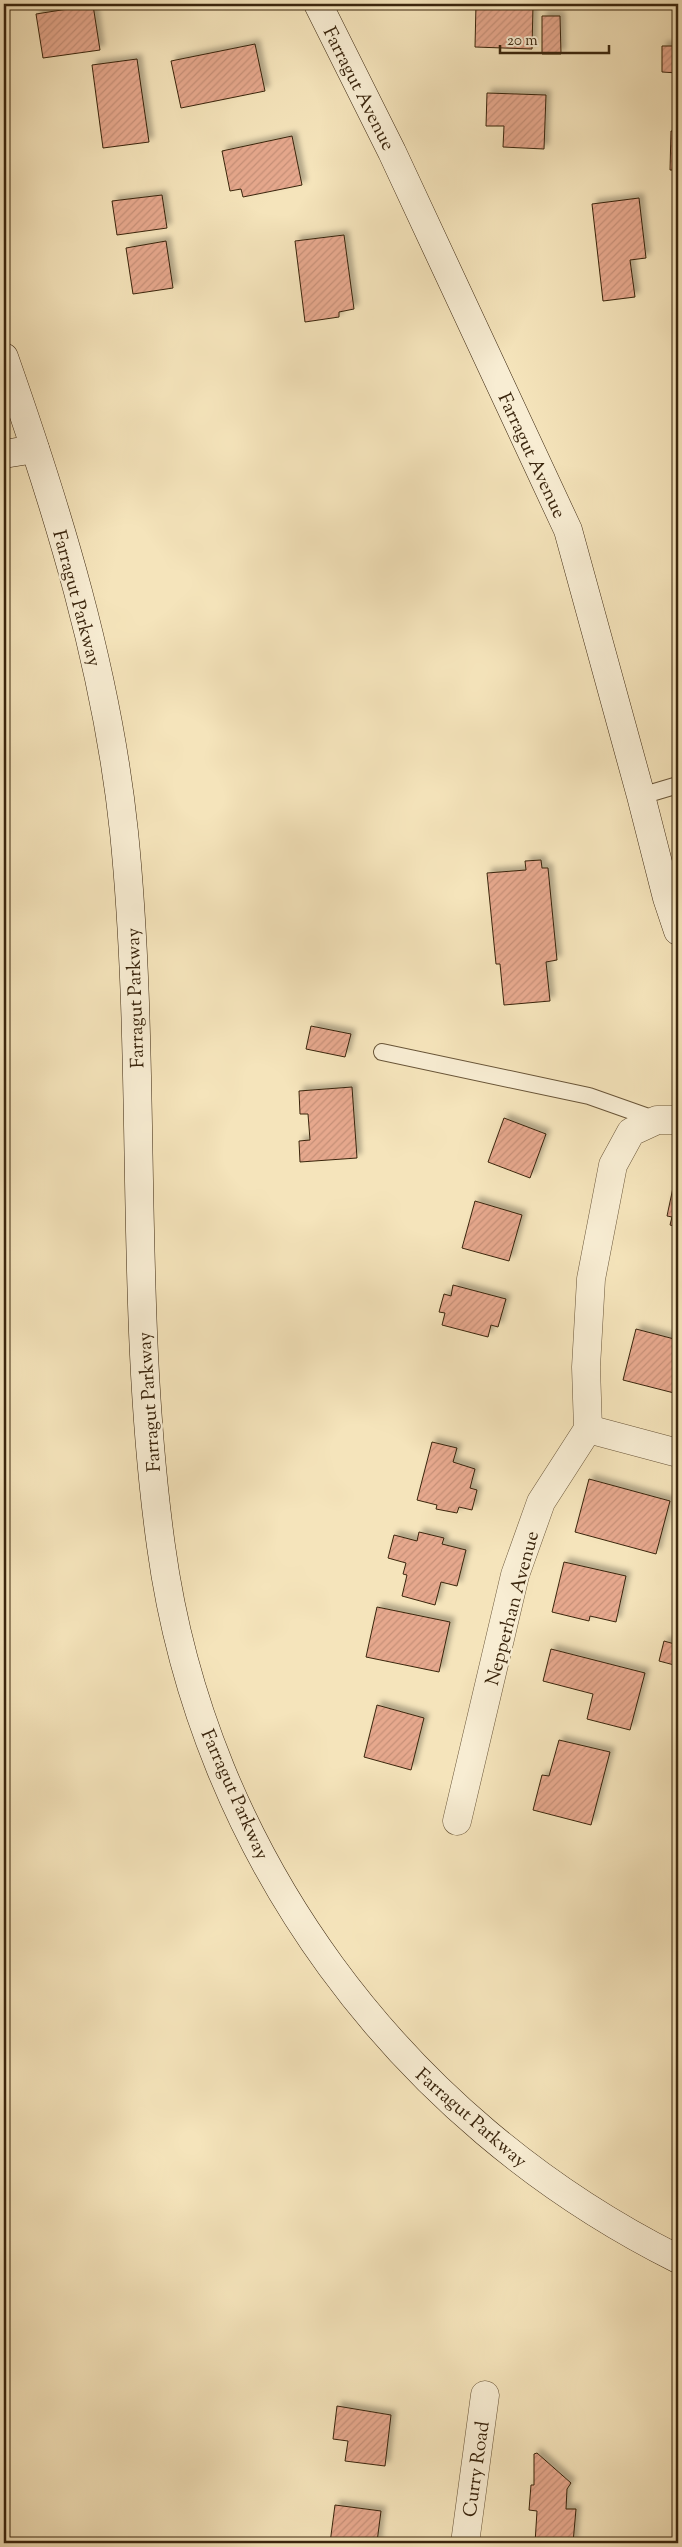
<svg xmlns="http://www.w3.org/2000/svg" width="682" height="2547" font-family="'Sorts Mill Goudy',serif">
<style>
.building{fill:url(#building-hatch);stroke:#3a250d;filter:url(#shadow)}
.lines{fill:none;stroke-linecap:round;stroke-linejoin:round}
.lane-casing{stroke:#695538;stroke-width:18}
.street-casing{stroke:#695538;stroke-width:29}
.secondary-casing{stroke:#3a250d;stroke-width:29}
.lane{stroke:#f8edd3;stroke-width:16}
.street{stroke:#f8edd3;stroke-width:28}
.secondary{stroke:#f8edd3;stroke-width:28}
.labels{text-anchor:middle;stroke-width:4.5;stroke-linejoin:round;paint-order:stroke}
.street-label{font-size:19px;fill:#3a250d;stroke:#f8edd3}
</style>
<defs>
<pattern id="building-hatch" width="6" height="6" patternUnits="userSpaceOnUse" patternTransform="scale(1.25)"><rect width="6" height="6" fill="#e6a88d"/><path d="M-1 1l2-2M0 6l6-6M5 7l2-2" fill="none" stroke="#c69078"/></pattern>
<filter id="shadow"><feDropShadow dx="4.5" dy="-4.5" stdDeviation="2.5" flood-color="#0004"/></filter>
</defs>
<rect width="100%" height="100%" fill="#f5e4bb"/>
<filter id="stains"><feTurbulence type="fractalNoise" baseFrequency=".004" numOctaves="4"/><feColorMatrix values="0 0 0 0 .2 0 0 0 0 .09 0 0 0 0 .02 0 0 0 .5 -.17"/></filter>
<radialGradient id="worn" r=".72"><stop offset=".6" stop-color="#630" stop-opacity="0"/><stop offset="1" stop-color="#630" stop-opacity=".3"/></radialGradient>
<g class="building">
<polygon points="476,4 533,5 532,49 475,47"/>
<polygon points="93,5 100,50 43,58 36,14"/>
<polygon points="542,16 560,16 561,54 542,54"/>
<polygon points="255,44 265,91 181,108 171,61"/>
<polygon points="662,46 678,46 678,73 662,72"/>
<polygon points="137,59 149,142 103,148 92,65"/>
<polygon points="487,93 546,95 544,149 503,147 504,126 486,126"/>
<polygon points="671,131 678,131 678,170 670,170"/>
<polygon points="292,136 302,185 243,197 241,189 230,191 222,151"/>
<polygon points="162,195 167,228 117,235 112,201"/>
<polygon points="639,198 646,258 630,260 635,297 603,301 592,204"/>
<polygon points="344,235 354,309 339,312 339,317 305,322 295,241"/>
<polygon points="166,241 173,288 133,294 126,248"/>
<polygon points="541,860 542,868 548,868 557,960 546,962 550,1001 504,1005 500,964 496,964 487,873 526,870 525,861"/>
<polygon points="311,1026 351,1034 345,1057 306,1049"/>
<polygon points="352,1087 357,1158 300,1162 299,1141 310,1140 308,1114 300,1114 299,1091"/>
<polygon points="504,1118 546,1134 530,1178 488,1162"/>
<polygon points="678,1164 678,1227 670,1225 672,1217 667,1216"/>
<polygon points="475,1201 522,1215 509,1261 462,1248"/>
<polygon points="453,1285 506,1299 498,1327 491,1325 488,1337 442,1325 445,1313 439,1312 444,1294 451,1296"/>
<polygon points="636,1329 678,1340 678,1394 623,1380"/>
<polygon points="432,1442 457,1448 453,1462 475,1469 470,1488 477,1490 472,1510 459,1507 457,1513 436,1509 437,1505 417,1500"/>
<polygon points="589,1479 670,1501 656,1554 575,1532"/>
<polygon points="419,1532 444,1538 442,1544 466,1550 457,1586 441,1582 435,1605 402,1596 407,1575 403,1574 406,1563 388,1558 394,1535 417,1541"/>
<polygon points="564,1562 626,1576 616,1622 590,1616 589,1621 552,1612"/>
<polygon points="377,1607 450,1622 439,1672 366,1657"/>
<polygon points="664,1641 678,1645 678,1666 659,1661"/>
<polygon points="551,1649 645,1673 630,1730 587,1719 593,1694 543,1681"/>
<polygon points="377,1705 424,1718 411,1770 364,1757"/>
<polygon points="559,1740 610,1752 591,1825 533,1810 542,1775 549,1776"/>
<polygon points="337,2406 391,2415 385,2466 345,2461 348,2441 333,2439"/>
<polygon points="537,2453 571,2483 567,2489 566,2509 576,2509 573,2543 535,2543 537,2511 529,2510 531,2485 534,2485 534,2454"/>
<polygon points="335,2505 381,2511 377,2542 381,2543 330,2543"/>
</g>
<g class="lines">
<defs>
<g id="lane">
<polyline points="641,796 678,785"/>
<polyline points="382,1052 589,1096 657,1120"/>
</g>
<g id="street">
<polyline points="588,1429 678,1453"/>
<polyline points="457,1821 515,1575 541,1502 588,1429 586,1367 591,1279 613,1165 631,1132 657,1120 678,1120"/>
<polyline points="465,2543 485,2395"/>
</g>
<g id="secondary">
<polyline points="318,4 392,152 568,530 641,796 667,898 678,931"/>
<path d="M4 357C58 511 107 669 124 832 148 1069 128 1309 161 1546 203 1855 400 2120 678 2259"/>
<polyline points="4,454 35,449"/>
</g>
</defs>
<use href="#lane" class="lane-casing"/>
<use href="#street" class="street-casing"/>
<use href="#secondary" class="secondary-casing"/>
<use href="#lane" class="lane"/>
<use href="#street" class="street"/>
<use href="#secondary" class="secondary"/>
</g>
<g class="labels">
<g class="street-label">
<text transform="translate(360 88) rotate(63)" y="7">Farragut Avenue</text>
<text transform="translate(533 455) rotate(65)" y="7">Farragut Avenue</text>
<text transform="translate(78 598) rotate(75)" y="7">Farragut Parkway</text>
<text transform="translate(134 998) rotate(-92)" y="7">Farragut Parkway</text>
<text transform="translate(148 1402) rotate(-94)" y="7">Farragut Parkway</text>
<text transform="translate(511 1608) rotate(-75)" y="7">Nepperhan Avenue</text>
<text transform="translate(236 1794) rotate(66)" y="7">Farragut Parkway</text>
<text transform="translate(472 2117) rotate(41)" y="7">Farragut Parkway</text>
<text transform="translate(475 2469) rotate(-82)" y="7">Curry Road</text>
</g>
</g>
<rect width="682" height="2547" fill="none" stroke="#f5e4bb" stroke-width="20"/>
<rect x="5" y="5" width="672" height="2537" fill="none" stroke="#3a250d" stroke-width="2.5"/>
<rect x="10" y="10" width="662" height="2527" fill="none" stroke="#3a250d"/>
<path d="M500 45v8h109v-8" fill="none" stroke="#3a250d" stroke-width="2.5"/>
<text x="507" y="45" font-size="15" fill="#3a250d" stroke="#f8edd3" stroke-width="4" paint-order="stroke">20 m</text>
<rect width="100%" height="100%" filter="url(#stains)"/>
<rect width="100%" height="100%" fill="url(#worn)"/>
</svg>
